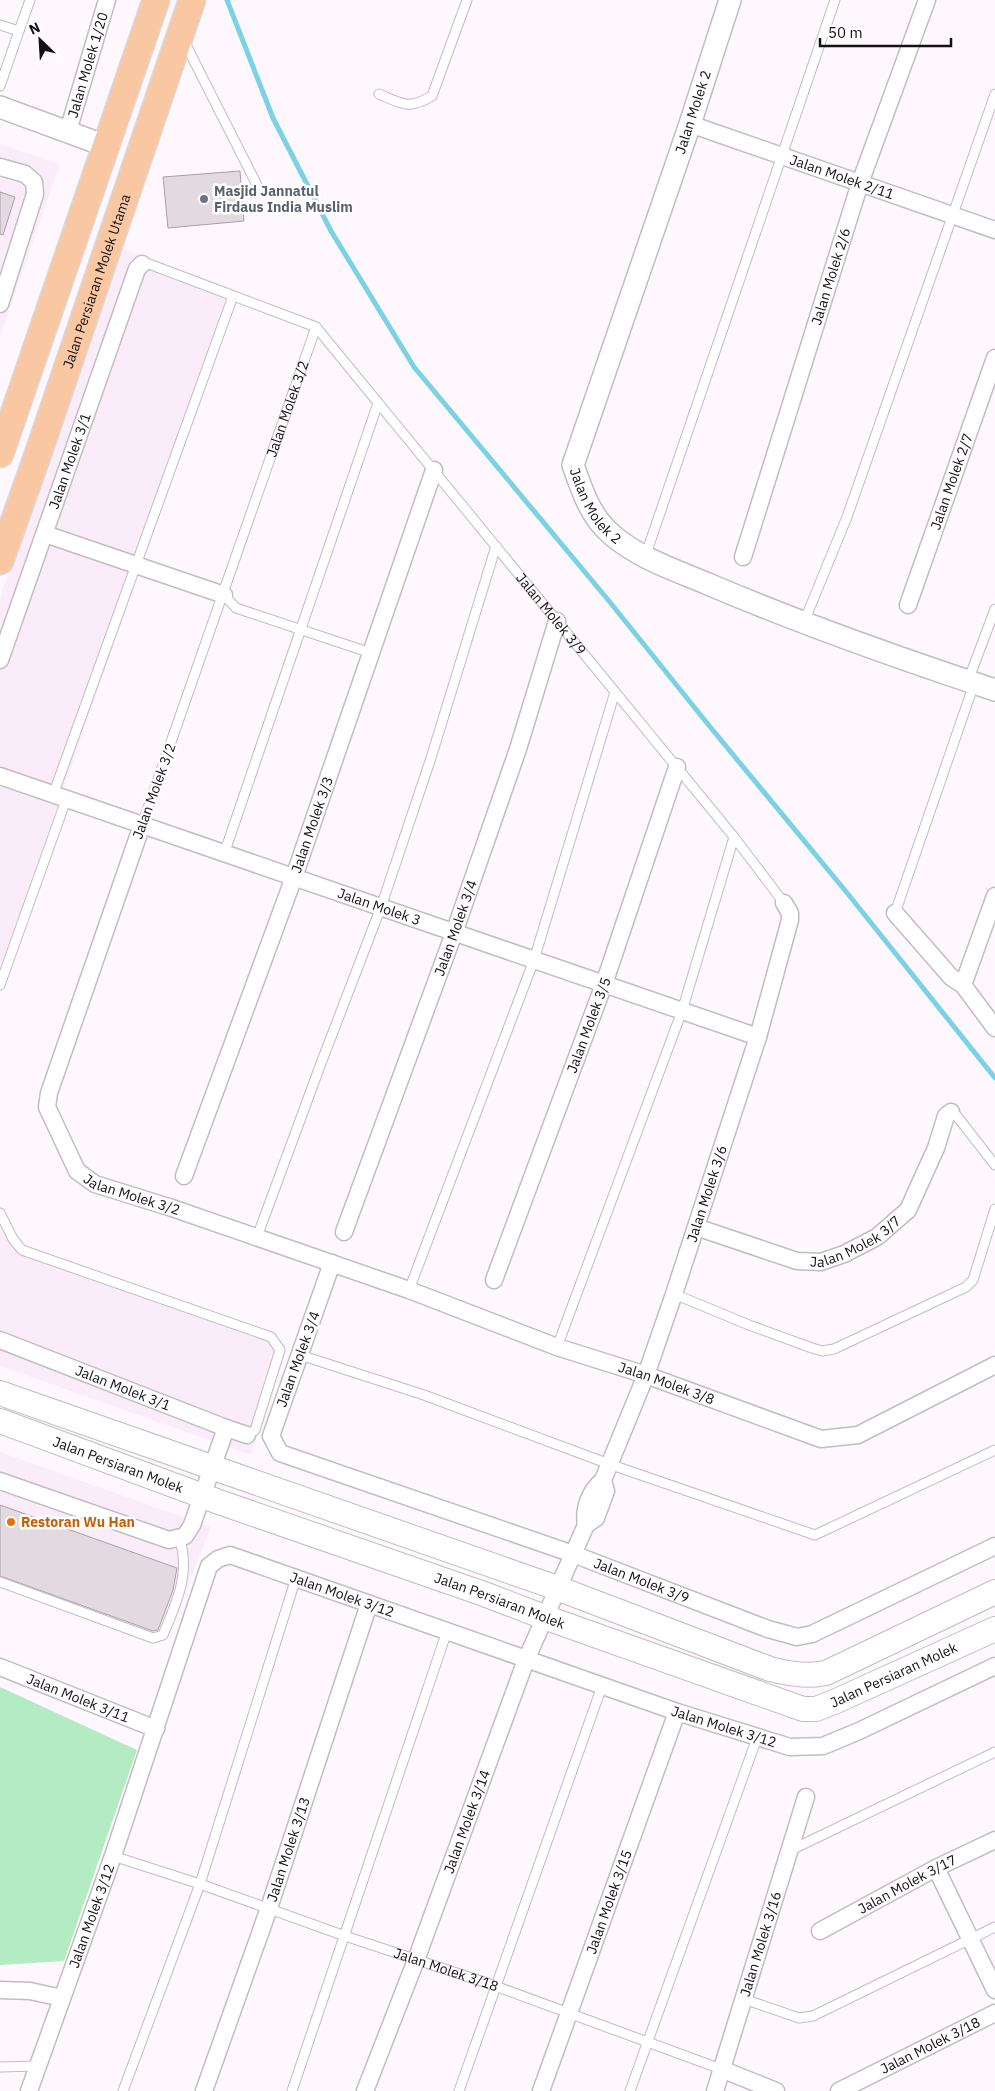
<svg xmlns="http://www.w3.org/2000/svg" width="995" height="2091" font-family="'IBM Plex Sans',sans-serif">
<style>
.built{fill:#fbecf9}
.green{fill:#b3ebc2}
.lines{fill:none;stroke-linecap:round;stroke-linejoin:round}
.stream{stroke:#7ad2e4;stroke-width:5}
.building{fill:#e2d9e1;stroke:#a9a1a8}
.service-casing{stroke:#c4bcc3;stroke-width:11}
.minor-casing{stroke:#c4bcc3;stroke-width:19}
.tertiary-casing{stroke:#c4bcc3;stroke-width:24}
.secondary-casing{stroke:#c4bcc3;stroke-width:26}
.primary-casing{stroke:#d9d9d9;stroke-width:29}
.service{stroke:#fff;stroke-width:9}
.minor{stroke:#fff;stroke-width:16}
.tertiary{stroke:#fff;stroke-width:21}
.secondary{stroke:#fff;stroke-width:24}
.primary{stroke:#fac7a3;stroke-width:26}
.worship-dot{fill:#6b7280;stroke:#fff;stroke-width:2}
.food-dot{fill:#e8710a;stroke:#fff;stroke-width:2}
.labels{text-anchor:middle;stroke-width:5;stroke-linejoin:round;paint-order:stroke}
.street-label{font-size:14px;fill:#141113;stroke:#fff}
.worship-label{font-size:14px;font-weight:bold;fill:#5b616d;stroke:#fff;text-anchor:start}
.food-label{font-size:14px;font-weight:bold;fill:#c56008;stroke:#fff;text-anchor:start}
</style>
<rect width="100%" height="100%" fill="#fef7fe"/>
<g class="built">
<polygon points="0,144 60,164 0,337"/>
<polygon points="123,249 237,290 0,972 0,597"/>
<polygon points="0,1207 21,1248 286,1345 251,1455 0,1366"/>
<polygon points="0,1452 211,1527 166,1641 0,1587"/>
</g>
<polygon class="green" points="0,1687 137,1750 64,1961 0,1965"/>
<g class="lines">
<polyline class="stream" points="227,0 273,118 331,231 414,367 609,601 711,728 848,894 995,1078"/>
</g>
<g class="building">
<polygon points="240,171 244,221 168,228 163,177"/>
<polygon points="0,192 15,197 3,235 0,234"/>
<polygon points="0,1505 177,1568 173,1590 158,1630 153,1631 0,1576"/>
</g>
<g class="lines">
<defs>
<g id="service">
<polyline points="0,25 19,31 30,0"/>
<polyline points="184,41 260,191"/>
<polyline points="0,86 19,31"/>
<path d="M379 94C403 104 408 110 432 96L467 0"/>
<path id="s1" d="M316 327 734 837 784 903"/>
<polyline points="645,557 835,0"/>
<polyline points="224,595 236,608 371,653"/>
<polyline points="804,622 847,517 995,94"/>
<polyline points="968,681 995,609"/>
<polyline points="53,795 233,296"/>
<path id="s2" d="M142 825 316 327 149 264H142"/>
<polyline points="224,854 378,403"/>
<polyline points="895,913 974,684"/>
<polyline points="0,985 66,800"/>
<polyline points="951,1112 956,1115 995,1165"/>
<polyline points="0,1213 13,1239 22,1250 271,1337 280,1350 255,1430 247,1435"/>
<polyline points="257,1237 320,1066 381,907 431,758 496,546"/>
<polyline points="409,1290 534,960 615,692"/>
<polyline points="674,1294 749,1325 812,1348 822,1351 834,1349 966,1287 973,1280 995,1209"/>
<polyline points="557,1347 682,1011 734,837"/>
<polyline points="300,1355 424,1395 609,1464 815,1535 995,1450"/>
<path d="M0 1582 153 1638 163 1635C177 1601 191 1573 179 1537"/>
<polyline points="789,1851 995,1752"/>
<path id="s3" d="M113 1856 200 1884 345 1936 487 1983 721 2069"/>
<polyline points="744,1999 799,2018 813,2016 995,1927"/>
<polyline points="0,2067 36,2066"/>
<polyline points="123,2091 200,1884 296,1578"/>
<polyline points="292,2091 447,1631"/>
<polyline points="459,2091 602,1686"/>
<polyline points="630,2091 757,1738"/>
</g>
<g id="minor">
<path id="s4" d="M690 124 995 230"/>
<path id="s5" d="M68 131 107 0"/>
<polyline points="0,167 25,174 34,182 35,194 0,304"/>
<polyline points="45,534 224,595"/>
<path id="s6" d="M743 557 860 183 927 0"/>
<path id="s7" d="M908 605 995 358"/>
<path id="s8" d="M0 660 137 269 142 264"/>
<path id="s9" d="M0 776 758 1037"/>
<path id="s10" d="M142 825 49 1093 47 1107 77 1171 95 1184 172 1208 409 1290 557 1347 646 1375 821 1439 858 1435 995 1365"/>
<polyline points="895,913 951,977 963,985 995,1028"/>
<polyline points="963,985 995,896"/>
<path id="s11" d="M184 1176 294 877 434 470"/>
<path id="s12" d="M696 1227 797 1261 821 1262 844 1254 877 1237 908 1210 936 1148 946 1116 951 1112"/>
<path id="s13" d="M344 1232 454 933 518 749 557 621"/>
<path id="s14" d="M332 1263 271 1436 280 1453 573 1554 768 1629 797 1637 812 1634 995 1546"/>
<path id="s15" d="M494 1280 604 984 677 767"/>
<path id="s16" d="M0 1340 226 1428 247 1435"/>
<polyline points="0,1481 169,1540 185,1536 192,1525 226,1428"/>
<path id="s17" d="M586 1525C583 1508 590 1491 603 1480L646 1375 674 1294 758 1037 790 920V913L784 903"/>
<path id="s18" d="M0 1667 156 1729"/>
<polyline points="936,1868 995,1990"/>
<path id="s19" d="M820 1931 936 1868 995 1840"/>
<polyline points="0,1990 30,1991 62,1998"/>
<polyline points="721,2069 776,2091"/>
<path id="s20" d="M29 2091 113 1856 209 1566 218 1559 230 1555 677 1712 790 1747 823 1746 859 1731 995 1666"/>
<path id="s21" d="M204 2091 269 1908 369 1604"/>
<path id="s22" d="M365 2091 416 1960 526 1660 586 1525 596 1518 606 1491 603 1480"/>
<path id="s23" d="M541 2091 677 1712"/>
<path id="s24" d="M715 2091 806 1797"/>
<path id="s25" d="M839 2091 995 2013"/>
</g>
<g id="tertiary">
<path id="s26" d="M730 0 690 124 573 465C582 490 590 516 611 534 638 558 675 570 708 584 802 624 898 658 995 690"/>
<polyline points="0,107 106,146"/>
</g>
<g id="secondary">
<path d="M0 1393 557 1588 770 1669C789 1674 807 1677 826 1673L995 1592"/>
<path id="s27" d="M0 1421 219 1502 484 1594 544 1617 803 1709H816L834 1702 995 1629"/>
</g>
<g id="primary">
<polyline points="0,454 156,0"/>
<path id="s28" d="M0 561 38 454 192 0"/>
</g>
</defs>
<use href="#service" class="service-casing"/>
<use href="#minor" class="minor-casing"/>
<use href="#tertiary" class="tertiary-casing"/>
<use href="#secondary" class="secondary-casing"/>
<use href="#primary" class="primary-casing"/>
<use href="#service" class="service"/>
<use href="#minor" class="minor"/>
<use href="#tertiary" class="tertiary"/>
<use href="#secondary" class="secondary"/>
<use href="#primary" class="primary"/>
</g>
<circle class="worship-dot" cx="204" cy="199" r="5"/>
<circle class="food-dot" cx="11" cy="1522" r="5"/>
<g class="labels">
<g class="street-label">
<text dy="5" stroke="none"><textPath href="#s5" startOffset="69">Jalan Molek 1/20</textPath></text>
<text transform="translate(693 112) rotate(-72)" y="5">Jalan Molek 2</text>
<text dy="5" stroke="none"><textPath href="#s4" startOffset="161">Jalan Molek 2/11</textPath></text>
<text dy="5" stroke="none"><textPath href="#s6" startOffset="294">Jalan Molek 2/6</textPath></text>
<text dy="5" stroke="none"><textPath href="#s28" startOffset="296">Jalan Persiaran Molek Utama</textPath></text>
<text dy="5" stroke="none"><textPath href="#s2" startOffset="441">Jalan Molek 3/2</textPath></text>
<text dy="5" stroke="none"><textPath href="#s8" startOffset="211">Jalan Molek 3/1</textPath></text>
<text dy="5" stroke="none"><textPath href="#s7" startOffset="131">Jalan Molek 2/7</textPath></text>
<text dy="5" stroke="none"><textPath href="#s26" startOffset="538">Jalan Molek 2</textPath></text>
<text dy="5" stroke="none"><textPath href="#s1" startOffset="371">Jalan Molek 3/9</textPath></text>
<text transform="translate(154 791) rotate(-70)" y="5">Jalan Molek 3/2</text>
<text dy="5" stroke="none"><textPath href="#s11" startOffset="374">Jalan Molek 3/3</textPath></text>
<text dy="5" stroke="none"><textPath href="#s9" startOffset="401">Jalan Molek 3</textPath></text>
<text dy="5" stroke="none"><textPath href="#s13" startOffset="324">Jalan Molek 3/4</textPath></text>
<text dy="5" stroke="none"><textPath href="#s15" startOffset="272">Jalan Molek 3/5</textPath></text>
<text dy="5" stroke="none"><textPath href="#s10" startOffset="429">Jalan Molek 3/2</textPath></text>
<text dy="5" stroke="none"><textPath href="#s17" startOffset="355">Jalan Molek 3/6</textPath></text>
<text dy="5" stroke="none"><textPath href="#s12" startOffset="170">Jalan Molek 3/7</textPath></text>
<text transform="translate(298 1359) rotate(-70)" y="5">Jalan Molek 3/4</text>
<text dy="5" stroke="none"><textPath href="#s10" startOffset="996">Jalan Molek 3/8</textPath></text>
<text dy="5" stroke="none"><textPath href="#s16" startOffset="132">Jalan Molek 3/1</textPath></text>
<text dy="5" stroke="none"><textPath href="#s27" startOffset="126">Jalan Persiaran Molek</textPath></text>
<text dy="5" stroke="none"><textPath href="#s14" startOffset="586">Jalan Molek 3/9</textPath></text>
<text dy="5" stroke="none"><textPath href="#s20" startOffset="698">Jalan Molek 3/12</textPath></text>
<text dy="5" stroke="none"><textPath href="#s27" startOffset="531">Jalan Persiaran Molek</textPath></text>
<text dy="5" stroke="none"><textPath href="#s27" startOffset="951">Jalan Persiaran Molek</textPath></text>
<text dy="5" stroke="none"><textPath href="#s18" startOffset="84">Jalan Molek 3/11</textPath></text>
<text dy="5" stroke="none"><textPath href="#s20" startOffset="1102">Jalan Molek 3/12</textPath></text>
<text dy="5" stroke="none"><textPath href="#s22" startOffset="288">Jalan Molek 3/14</textPath></text>
<text dy="5" stroke="none"><textPath href="#s21" startOffset="256">Jalan Molek 3/13</textPath></text>
<text dy="5" stroke="none"><textPath href="#s19" startOffset="99">Jalan Molek 3/17</textPath></text>
<text dy="5" stroke="none"><textPath href="#s23" startOffset="201">Jalan Molek 3/15</textPath></text>
<text dy="5" stroke="none"><textPath href="#s20" startOffset="186">Jalan Molek 3/12</textPath></text>
<text dy="5" stroke="none"><textPath href="#s24" startOffset="154">Jalan Molek 3/16</textPath></text>
<text dy="5" stroke="none"><textPath href="#s3" startOffset="352">Jalan Molek 3/18</textPath></text>
<text dy="5" stroke="none"><textPath href="#s25" startOffset="102">Jalan Molek 3/18</textPath></text>
</g>
<g class="worship-label">
<text x="214" y="196">Masjid Jannatul<tspan x="214" dy="16">Firdaus India Muslim</tspan></text>
</g>
<g class="food-label">
<text x="21" y="1527">Restoran Wu Han</text>
</g>
</g>
<g transform="translate(40 40) rotate(335)" stroke="#ffffff" stroke-width="4" paint-order="stroke">
<path d="M0-4L9 19L0 12L-9 19Z" fill="#141113"/>
<text y="-8" font-size="14" font-weight="bold" text-anchor="middle" fill="#141113">N</text>
</g>
<path d="M820 38v8h131v-8" fill="none" stroke="#141113" stroke-width="2.5"/>
<text x="828" y="38" font-size="15" fill="#141113" stroke="#ffffff" stroke-width="4" paint-order="stroke">50 m</text>
</svg>
